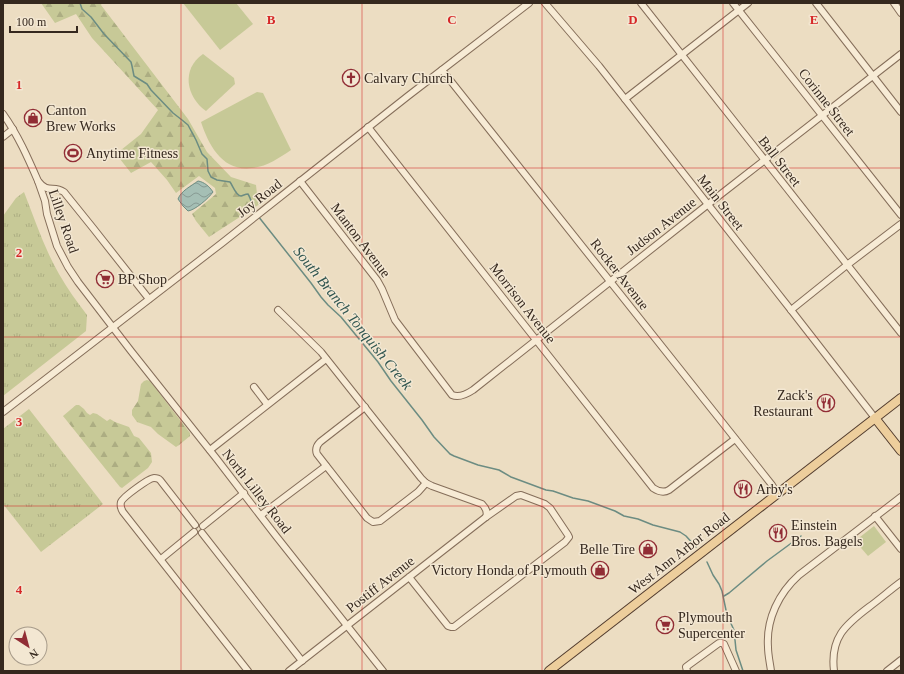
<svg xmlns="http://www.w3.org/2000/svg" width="904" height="674" font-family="'Times New Roman',serif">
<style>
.grass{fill:url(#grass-tufts)}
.forest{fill:url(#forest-firs)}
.green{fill:#c7c997}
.water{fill:url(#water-waves);stroke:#6c8c82}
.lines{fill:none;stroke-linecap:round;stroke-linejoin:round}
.stream{stroke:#6c8c82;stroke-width:1.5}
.minor-casing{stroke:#856e5a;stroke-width:8}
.major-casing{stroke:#533d2f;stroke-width:10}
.minor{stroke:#f7ebd5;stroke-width:6}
.major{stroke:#edce9c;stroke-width:8}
.grid{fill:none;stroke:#d62828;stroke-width:1;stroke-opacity:0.55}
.labels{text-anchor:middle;stroke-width:3;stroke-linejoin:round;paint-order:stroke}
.poi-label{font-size:14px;fill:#35281e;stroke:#f3e7d2;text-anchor:start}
.street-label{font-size:14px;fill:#35281e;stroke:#f3e7d2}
.water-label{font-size:15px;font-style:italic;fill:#2e544f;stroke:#f3e7d2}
.grid-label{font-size:13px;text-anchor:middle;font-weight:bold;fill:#d62828;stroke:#f3e7d2;stroke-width:3;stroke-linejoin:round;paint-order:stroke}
</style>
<defs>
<pattern id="grass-tufts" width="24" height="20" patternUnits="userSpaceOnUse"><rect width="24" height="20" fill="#c7c997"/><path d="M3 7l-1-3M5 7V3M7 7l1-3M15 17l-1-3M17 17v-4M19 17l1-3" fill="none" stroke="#acad82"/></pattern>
<pattern id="forest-firs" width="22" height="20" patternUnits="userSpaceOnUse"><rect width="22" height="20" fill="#c7c997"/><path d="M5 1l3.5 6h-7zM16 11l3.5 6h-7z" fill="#acad82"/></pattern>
<pattern id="water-waves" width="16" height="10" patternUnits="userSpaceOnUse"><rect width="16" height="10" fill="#a5bfb5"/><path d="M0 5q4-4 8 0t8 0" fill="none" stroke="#879b93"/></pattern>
</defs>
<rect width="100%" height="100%" fill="#ecddc2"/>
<g class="grass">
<path d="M24 192C35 220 44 248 59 274 67 288 77 302 87 315L86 331 3 396V216L16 198Z"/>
<polygon points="29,409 103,504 41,552 3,504 3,429"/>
</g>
<g class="forest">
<polygon points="41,3 102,3 101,5 188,119 207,152 231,177 256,185 257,194 263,202 209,237 196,221 192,214 216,194 215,188 199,176 176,193 167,180 151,162 131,173 116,154 141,134 158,110 92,38 76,14 55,23"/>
<polygon points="147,380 150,381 190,433 190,436 179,445 176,447 158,434 151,427 137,422 132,415 132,410 138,401 141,384 144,381"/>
<polygon points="76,405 79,405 84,409 87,413 90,415 93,413 97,414 107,421 110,419 115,422 129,427 134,436 139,438 151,453 152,462 148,468 122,488 120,487 63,416"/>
</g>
<g class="green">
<polygon points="183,3 236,3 253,24 220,50"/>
<path d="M203 54 234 78 235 84 206 111C186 97 181 69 203 54Z"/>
<path d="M257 92 263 93 291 150C279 158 266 167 252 168 223 172 209 146 201 122Z"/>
<polygon points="874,526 886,542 868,556 855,541"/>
</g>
<path class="water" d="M198 181C204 182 209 186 213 192 208 199 195 210 188 211L183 206 178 199C181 191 191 186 198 181Z"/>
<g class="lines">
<g class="stream">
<path d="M80 3 82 9 91 17 104 34 131 62 132 66 134 76 147 84 151 90 173 113 182 120 188 125 196 140 202 154 207 159 208 171 211 177 217 180 230 182C233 186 236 196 241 196 244 195 246 194 248 194 252 200 252 208 256 213"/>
<polyline points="258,216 311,283 321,297 328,305 341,317 378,362 391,381 422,420 434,437 450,454 454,456 478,465 499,470 511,477 546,490 553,491 573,498 588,501 615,511 624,516 638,519 653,525 680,532 686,536 696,547"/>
<polyline points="707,562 713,575 719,584 722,591 727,615 734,630 736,650 743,671"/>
<polyline points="724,596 729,593 767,561 801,536"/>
</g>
<defs>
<g id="minor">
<polyline points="545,3 599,66 791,310 875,418"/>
<polyline points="641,3 901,333"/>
<polyline points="733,3 901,215"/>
<polyline points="816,3 901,112"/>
<polyline points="894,3 901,13"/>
<polyline points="442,70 772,485 777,493"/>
<polyline points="625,99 748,3"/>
<path d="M3 114C18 135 28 158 38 181 48 194 53 185 64 192L93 228 149 299"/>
<path d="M368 127 653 488C659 492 664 493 669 490L735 439"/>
<polyline points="3,137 13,129"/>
<polyline points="38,181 45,201 47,214 57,246 68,267 78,282 131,351 216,458 276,536 383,671"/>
<path d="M300 181 377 280 382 289 395 320 452 395C459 398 467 394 473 390L716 198 901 54"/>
<path d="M278 310 321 352 421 478 426 483 432 486 482 504C486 508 488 512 486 517"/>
<polyline points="791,310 847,265 901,224"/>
<polyline points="254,387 267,404"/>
<path d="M365 407 320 442C317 445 315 449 317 454L367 518 373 522 380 521 418 492 426 483"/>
<polyline points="3,412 222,243 408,96 529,3"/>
<polyline points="210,450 326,359"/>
<polyline points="261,515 326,466"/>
<polyline points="875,516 901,549"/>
<path d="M195 525 160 480C158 478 157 478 154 478 149 478 123 497 121 502 120 506 121 509 123 512L248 671"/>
<polyline points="203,526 244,493"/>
<polyline points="202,533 302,661"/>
<polyline points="161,559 194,532"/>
<polyline points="289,671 486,517 516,496 521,495 545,504 550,508 568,535 569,537 565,542 454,627 451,627 448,626 409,577"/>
<polyline points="687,671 686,667 690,664 719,643 722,643 724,644 736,671"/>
<path d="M771 671C770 663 768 655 768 647 766 619 779 593 799 575L901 497"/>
<path d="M834 671C830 638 845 625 869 607 880 599 890 590 901 582"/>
<polyline points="887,671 901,660"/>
</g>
<g id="major">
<polyline points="875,418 901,451"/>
<polyline points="549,671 901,398"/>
</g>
</defs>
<use href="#minor" class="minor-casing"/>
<use href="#major" class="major-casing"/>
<use href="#minor" class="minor"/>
<use href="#major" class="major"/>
</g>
<path class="grid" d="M181 3V671M362 3V671M542 3V671M723 3V671M3 168H901M3 337H901M3 506H901"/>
<defs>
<symbol id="church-ring" viewBox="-11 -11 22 22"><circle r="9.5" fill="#f3e7d2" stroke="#912d35" stroke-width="1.5"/><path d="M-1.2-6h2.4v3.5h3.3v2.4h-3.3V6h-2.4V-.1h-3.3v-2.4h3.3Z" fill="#912d35"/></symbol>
<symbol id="shop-ring" viewBox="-11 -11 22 22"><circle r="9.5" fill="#f3e7d2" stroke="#912d35" stroke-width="1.5"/><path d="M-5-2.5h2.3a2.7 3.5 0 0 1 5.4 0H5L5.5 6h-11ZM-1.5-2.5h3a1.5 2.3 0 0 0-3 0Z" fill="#912d35"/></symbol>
<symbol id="stadium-ring" viewBox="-11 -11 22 22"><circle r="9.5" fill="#f3e7d2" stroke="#912d35" stroke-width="1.5"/><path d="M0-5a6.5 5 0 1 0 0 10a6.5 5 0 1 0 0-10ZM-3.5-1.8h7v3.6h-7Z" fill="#912d35"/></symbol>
<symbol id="supermarket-ring" viewBox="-11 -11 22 22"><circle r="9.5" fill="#f3e7d2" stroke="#912d35" stroke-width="1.5"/><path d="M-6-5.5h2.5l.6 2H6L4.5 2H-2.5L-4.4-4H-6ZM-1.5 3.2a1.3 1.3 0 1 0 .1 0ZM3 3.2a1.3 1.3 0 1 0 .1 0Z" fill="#912d35"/></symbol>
<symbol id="restaurant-ring" viewBox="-11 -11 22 22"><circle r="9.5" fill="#f3e7d2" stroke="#912d35" stroke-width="1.5"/><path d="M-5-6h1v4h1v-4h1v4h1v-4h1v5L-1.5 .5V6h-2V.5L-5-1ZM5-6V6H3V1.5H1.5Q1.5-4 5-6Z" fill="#912d35"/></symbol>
</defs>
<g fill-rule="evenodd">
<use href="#church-ring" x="341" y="68" width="20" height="20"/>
<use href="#shop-ring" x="23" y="108" width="20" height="20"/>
<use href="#stadium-ring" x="63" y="143" width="20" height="20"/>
<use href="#supermarket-ring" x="95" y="269" width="20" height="20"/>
<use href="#restaurant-ring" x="816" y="393" width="20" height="20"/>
<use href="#restaurant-ring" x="733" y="479" width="20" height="20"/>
<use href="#restaurant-ring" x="768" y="523" width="20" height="20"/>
<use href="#shop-ring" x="638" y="539" width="20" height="20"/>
<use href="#shop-ring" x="590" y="560" width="20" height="20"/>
<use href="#supermarket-ring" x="655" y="615" width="20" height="20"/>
</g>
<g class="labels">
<g class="poi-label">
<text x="364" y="83">Calvary Church</text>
<text x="46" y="115">Canton<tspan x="46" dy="16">Brew Works</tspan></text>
<text x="86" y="158">Anytime Fitness</text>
<text x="118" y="284">BP Shop</text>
<text x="813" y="400" text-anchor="end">Zack's<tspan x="813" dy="16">Restaurant</tspan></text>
<text x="756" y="494">Arby's</text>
<text x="791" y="530">Einstein<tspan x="791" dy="16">Bros. Bagels</tspan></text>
<text x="635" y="554" text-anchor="end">Belle Tire</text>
<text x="587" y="575" text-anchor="end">Victory Honda of Plymouth</text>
<text x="678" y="622">Plymouth<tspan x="678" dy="16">Supercenter</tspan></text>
</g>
<g class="street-label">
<text transform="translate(827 102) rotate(52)" y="5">Corinne Street</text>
<text transform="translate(780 161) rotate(52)" y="5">Ball Street</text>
<text transform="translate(259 198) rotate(-38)" y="5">Joy Road</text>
<text transform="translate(721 202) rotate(52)" y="5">Main Street</text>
<text transform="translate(64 221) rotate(71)" y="5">Lilley Road</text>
<text transform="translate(661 226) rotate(-38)" y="5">Judson Avenue</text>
<text transform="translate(361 240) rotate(53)" y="5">Manton Avenue</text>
<text transform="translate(620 274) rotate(52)" y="5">Rocker Avenue</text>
<text transform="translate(523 303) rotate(52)" y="5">Morrison Avenue</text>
<text transform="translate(257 491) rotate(52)" y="5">North Lilley Road</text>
<text transform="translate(679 553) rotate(-38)" y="5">West Ann Arbor Road</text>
<text transform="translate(380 584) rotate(-38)" y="5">Postiff Avenue</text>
</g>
<g class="water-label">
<text transform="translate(353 318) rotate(51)" y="5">South Branch Tonquish Creek</text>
</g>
</g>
<g class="grid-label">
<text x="271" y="24">B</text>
<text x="452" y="24">C</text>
<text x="633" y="24">D</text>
<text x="814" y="24">E</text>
<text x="19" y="89">1</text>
<text x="19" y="257">2</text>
<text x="19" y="426">3</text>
<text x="19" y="594">4</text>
</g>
<rect width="904" height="674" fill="none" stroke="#35281e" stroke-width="8"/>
<g transform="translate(28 646) rotate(144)"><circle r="19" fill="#f3e7d2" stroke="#a79b8a"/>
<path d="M0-3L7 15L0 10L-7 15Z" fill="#912d35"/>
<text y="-6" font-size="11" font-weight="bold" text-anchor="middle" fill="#35281e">N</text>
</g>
<path d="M10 26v6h67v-6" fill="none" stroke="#35281e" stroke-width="2"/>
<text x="16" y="26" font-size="12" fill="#35281e" stroke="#f3e7d2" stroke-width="3" paint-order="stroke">100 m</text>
</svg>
